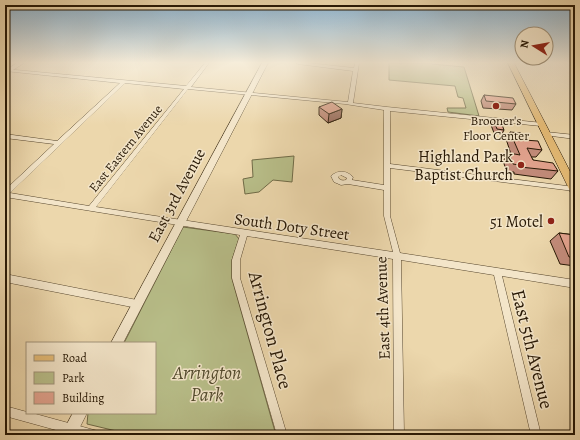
<svg xmlns="http://www.w3.org/2000/svg" width="580" height="440" font-family="Alegreya,serif">
<style>
.green{fill:#b8be89;stroke:#706b47}
.lines{fill:none;stroke-linecap:round;stroke-linejoin:round}
.minor-casing{stroke:#58482f;stroke-width:1}
.tertiary-casing{stroke:#58482f;stroke-width:1}
.primary-casing{stroke:#271805;stroke-width:1}
.minor{fill:#f3e5c9;fill-rule:evenodd}
.tertiary{fill:#f3e5c9;fill-rule:evenodd}
.primary{fill:#e6bc76;fill-rule:evenodd}
.wall{fill:#c38c7b;stroke:#271805}
.shaded-wall{fill:#9f7264;stroke:#271805}
.building{fill:#e3a38f;stroke:#271805}
.poi-dot{fill:#8f2418;stroke:#f3e5c9;stroke-width:1.5}
.labels{text-anchor:middle;stroke-width:3;stroke-linejoin:round;paint-order:stroke}
.far-poi-label{font-size:13px;fill:#271805;stroke:#f3e5c9}
.far-street-label{font-size:13px;fill:#271805;stroke:#f3e5c9}
.poi-label{font-size:16px;fill:#271805;stroke:#f3e5c9;text-anchor:end}
.street-label{font-size:16px;fill:#271805;stroke:#f3e5c9}
.near-street-label{font-size:19px;fill:#271805;stroke:#f3e5c9}
.near-park-label{font-size:19px;font-style:italic;fill:#524a2d;stroke:#f3e5c9}
</style>
<rect width="100%" height="100%" fill="#ecd7ac"/>
<filter id="stains"><feTurbulence type="fractalNoise" baseFrequency=".005" numOctaves="4"/><feColorMatrix values="0 0 0 0 .2 0 0 0 0 .09 0 0 0 0 .02 0 0 0 .5 -.17"/></filter>
<radialGradient id="worn" r=".72"><stop offset=".6" stop-color="#630" stop-opacity="0"/><stop offset="1" stop-color="#630" stop-opacity=".3"/></radialGradient>
<g class="green">
<polygon points="389,63 431,63 432,64 464,67 479,116 448,112 447,108 466,108 463,98 458,97 455,86 389,80"/>
<polygon points="294,156 292,182 273,180 259,192 245,194 243,179 253,177 252,160"/>
<polygon points="183,227 235,234 239,239 232,260 232,279 276,435 133,435 87,424 88,413 155,413 155,343 124,343"/>
</g>
<g class="lines">
<defs>
<g id="minor">
<path d="M205 63H209L191 87 348 102 353 71 298 64 296 63H308L354 68 355 63H359L353 103 387 107 543 123 544 124 541 126 390 111V164L575 187V191H574L390 168V216L400 253 575 280V288L502 276 541 435H531L494 275 401 260 404 435H394L393 259 247 236 240 260V278L287 435H277L232 278V260L240 235 5 197V190L54 144 5 138V134L57 141 120 83 5 71V69L186 86ZM125 83 184 89 89 206 10 193ZM188 89 345 104 384 110V185L352 180 353 177C346 170 338 170 331 176L334 182 341 185 348 184 384 190V216L393 252 96 207ZM341 175 347 178 346 180C342 181 339 180 338 177Z"/>
<polygon points="546,132 575,135 575,139 544,135 543,134"/>
<polygon points="5,274 137,300 140,301 141,304 140,307 137,308 5,282"/>
<polygon points="5,406 27,412 27,413 32,413 94,430 98,431 99,435 74,435 5,416"/>
</g>
<g id="tertiary">
<polygon points="17,63 24,63 5,75 5,71"/>
<polygon points="262,63 268,63 123,343 111,343"/>
<polygon points="73,413 87,413 76,435 61,435"/>
</g>
<polygon id="primary" points="508,63 514,63 575,181 575,195 571,194 570,191"/>
</defs>
<use href="#minor" class="minor-casing"/>
<use href="#tertiary" class="tertiary-casing"/>
<use href="#primary" class="primary-casing"/>
<use href="#minor" class="minor"/>
<use href="#tertiary" class="tertiary"/>
<use href="#primary" class="primary"/>
</g>
<g class="wall">
<polygon points="484,95 516,104 512,110 483,108 481,101"/>
<polygon points="319,107 342,109 341,118 328,123 319,115"/>
<polygon points="494,121 504,130 502,134 494,133 491,125"/>
<polygon points="510,132 542,150 536,157 531,157 533,160 558,171 551,179 514,174 514,172 507,172 503,161 509,153 511,154 506,139"/>
<polygon points="559,233 575,235 575,266 560,264 550,241"/>
</g>
<polygon class="shaded-wall" points="342,109 341,118 328,123 329,114"/>
<g class="building">
<polygon points="484,95 513,98 516,104 486,101"/>
<polygon points="332,102 342,109 329,114 319,107"/>
<polygon points="494,121 501,122 504,130 497,129"/>
<polygon points="510,132 521,133 524,140 538,141 542,150 527,148 533,160 553,163 558,171 520,167 519,165 513,164 509,153 520,155"/>
<polygon points="559,233 575,235 575,257 569,257"/>
</g>
<linearGradient id="sky" x2="0" y2="1"><stop stop-color="#8bb5d4"/><stop offset="0.5" stop-color="#f6edda"/><stop offset="1" stop-color="#f6edda" stop-opacity="0"/></linearGradient>
<rect width="580" height="125" fill="url(#sky)"/>
<g class="poi-dot">
<circle cx="496" cy="106" r="4"/>
<circle cx="521" cy="165" r="4"/>
<circle cx="551" cy="221" r="4"/>
</g>
<g class="labels">
<g class="far-poi-label">
<text x="496" y="125">Brooner's<tspan x="496" dy="15">Floor Center</tspan></text>
</g>
<g class="far-street-label">
<text transform="translate(125 148) rotate(-51)" y="5">East Eastern Avenue</text>
</g>
<g class="poi-label">
<text x="513" y="162">Highland Park<tspan x="513" dy="18">Baptist Church</tspan></text>
<text x="543" y="227">51 Motel</text>
</g>
<g class="street-label">
<text transform="translate(176 195) rotate(-62)" y="6">East 3rd Avenue</text>
<text transform="translate(292 226) rotate(8)" y="6">South Doty Street</text>
<text transform="translate(382 308) rotate(-92)" y="6">East 4th Avenue</text>
</g>
<g class="near-street-label">
<text transform="translate(271 330) rotate(75)" y="7">Arrington Place</text>
<text transform="translate(533 349) rotate(76)" y="7">East 5th Avenue</text>
</g>
<g class="near-park-label">
<text x="207" y="379">Arrington<tspan x="207" dy="22">Park</tspan></text>
</g>
</g>
<rect width="580" height="440" fill="none" stroke="#ecd7ac" stroke-width="20"/>
<rect x="6" y="6" width="568" height="428" fill="none" stroke="#271805" stroke-width="2"/>
<rect x="10" y="10" width="560" height="420" fill="none" stroke="#271805"/>
<rect x="26" y="342" width="130" height="72" fill="#f3e5c9" stroke="#a1937b"/>
<rect x="34" y="355" width="20" height="6" fill="#e6bc76" stroke="#a1937b"/>
<text x="62" y="362" font-size="12" fill="#271805">Road</text>
<rect x="34" y="372" width="20" height="12" fill="#b8be89" stroke="#a1937b"/>
<text x="62" y="382" font-size="12" fill="#271805">Park</text>
<rect x="34" y="392" width="20" height="12" fill="#e3a38f" stroke="#a1937b"/>
<text x="62" y="402" font-size="12" fill="#271805">Building</text>
<g transform="translate(534 46) rotate(281)"><circle r="19" fill="#f3e5c9" stroke="#a1937b"/>
<path d="M0-3L7 15L0 10L-7 15Z" fill="#8f2418"/>
<text y="-6" font-size="11" font-weight="bold" text-anchor="middle" fill="#271805">N</text>
</g>
<rect width="100%" height="100%" filter="url(#stains)"/>
<rect width="100%" height="100%" fill="url(#worn)"/>
</svg>
